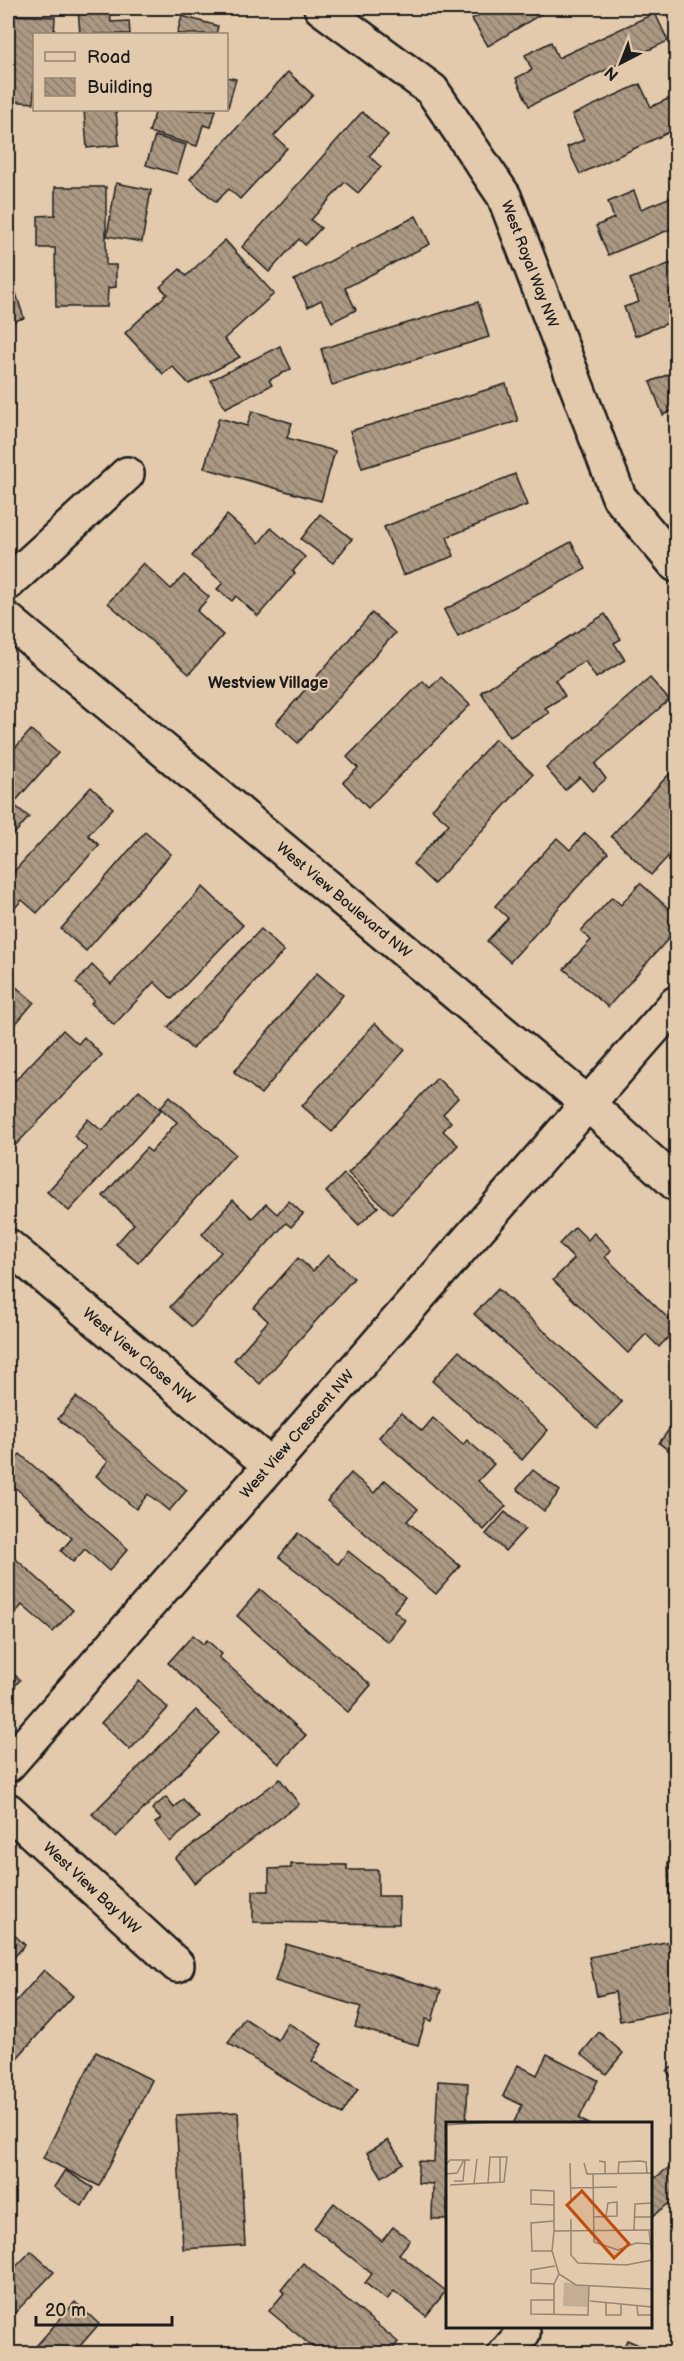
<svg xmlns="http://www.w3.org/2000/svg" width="684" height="2361" font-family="'Balsamiq Sans',sans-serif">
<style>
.building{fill:url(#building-back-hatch);stroke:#1c1c1c;stroke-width:1.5}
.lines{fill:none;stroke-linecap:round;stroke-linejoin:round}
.minor-casing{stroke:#1c1c1c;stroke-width:38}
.minor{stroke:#e4caac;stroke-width:33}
.labels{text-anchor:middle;stroke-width:4.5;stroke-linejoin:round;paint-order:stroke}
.street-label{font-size:15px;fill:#1c1c1c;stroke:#e4caac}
.neighbourhood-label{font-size:16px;font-weight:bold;fill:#1c1c1c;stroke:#e4caac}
.inset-road{fill:none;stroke:#948472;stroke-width:1.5}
.view{fill:#bf4d0f;fill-opacity:0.15;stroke:#bf4d0f;stroke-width:3}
.inset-edge{fill:none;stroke:#1c1c1c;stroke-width:3}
</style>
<defs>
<pattern id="building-back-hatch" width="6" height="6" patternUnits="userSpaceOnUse" patternTransform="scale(1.5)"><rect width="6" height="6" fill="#ac9984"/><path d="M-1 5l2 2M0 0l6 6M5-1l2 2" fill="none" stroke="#8b7c6b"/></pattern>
</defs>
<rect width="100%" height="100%" fill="#e4caac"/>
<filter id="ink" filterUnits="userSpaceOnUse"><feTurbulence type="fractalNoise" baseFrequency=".0167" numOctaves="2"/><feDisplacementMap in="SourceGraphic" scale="12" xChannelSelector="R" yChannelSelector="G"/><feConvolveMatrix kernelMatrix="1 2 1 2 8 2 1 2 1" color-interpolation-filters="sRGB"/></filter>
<g filter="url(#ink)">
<g class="building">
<polygon points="110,8 111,22 129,21 130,34 80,34 78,9"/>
<polygon points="491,8 551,8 488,46 472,19"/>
<polygon points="655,13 668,41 529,106 516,78 532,70 525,55 551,42 558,58"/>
<polygon points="8,15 55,17 54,34 34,34 34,103 8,101"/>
<polygon points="182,16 218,26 216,34 177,34"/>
<polygon points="288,72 313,95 274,136 287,148 240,199 229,189 216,202 190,179"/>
<polygon points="226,77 236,79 228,107 226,107"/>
<polygon points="640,84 651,107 676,95 676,129 580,174 567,147 584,140 572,115"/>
<polygon points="84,110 116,110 119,145 87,148"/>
<polygon points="156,110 216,110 211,127 203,125 197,146 149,132"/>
<polygon points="362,112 388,135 369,156 381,167 358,193 345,182 311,220 321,228 305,245 299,239 269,272 242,247"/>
<polygon points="155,136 186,145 177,174 146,165"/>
<polygon points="116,183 151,190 142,242 107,236"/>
<polygon points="55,187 106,187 106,265 116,265 116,287 108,288 107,307 56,307 55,248 38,248 38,216 55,215"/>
<polygon points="634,191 641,209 676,195 676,227 608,255 596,226 614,218 608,202"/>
<polygon points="416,216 430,244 345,288 356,310 332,322 321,300 308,307 294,280"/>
<polygon points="225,240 274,294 224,339 240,357 189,384 172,366 163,374 125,333 167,294 160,287 180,269 186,276"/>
<polygon points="676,261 676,320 635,336 624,307 639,302 630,279"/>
<polygon points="8,269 24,318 8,323"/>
<polygon points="478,302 489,337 332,385 321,349"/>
<polygon points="280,346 291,369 269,380 272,385 225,408 211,380"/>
<polygon points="676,371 676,409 663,415 650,382"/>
<polygon points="506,384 518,421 362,468 350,431"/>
<polygon points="252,411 292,423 287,438 335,451 321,501 204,468 219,418 247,426"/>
<polygon points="515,474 527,505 447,537 454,556 403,575 384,527"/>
<polygon points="320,514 352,539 333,563 301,539"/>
<polygon points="227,515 259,543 271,528 305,557 293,571 295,573 258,616 236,596 232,601 217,589 223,583 192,556"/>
<polygon points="571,542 586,569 458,637 444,610"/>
<polygon points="143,563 171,589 184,575 209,597 197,611 223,635 189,674 108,603"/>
<polygon points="372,613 395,633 298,743 276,723"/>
<polygon points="605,614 621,639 614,643 625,660 596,678 585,661 555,680 565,696 545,708 549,713 510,737 481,692"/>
<polygon points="441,677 470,705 368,808 343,782 358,768 347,757 423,681 430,688"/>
<polygon points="650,678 669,700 595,764 606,779 592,791 580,777 565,790 546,768"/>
<polygon points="31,730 58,753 13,804 29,817 8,841 8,756"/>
<polygon points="495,739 533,774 434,884 413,864 449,824 432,809"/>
<polygon points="676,767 676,848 651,875 611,836"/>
<polygon points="91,787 113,808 88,835 99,845 37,913 22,900 8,915 8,878"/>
<polygon points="145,832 171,854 86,951 61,929"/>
<polygon points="585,833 608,853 510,962 487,941 508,918 495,906 557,838 570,850"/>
<polygon points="640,883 676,915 676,930 608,1007 564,969 591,940 581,931 612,897 621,905"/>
<polygon points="203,887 243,925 172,999 154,982 114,1025 91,1003 94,1000 76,983 92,965 111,984"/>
<polygon points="261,929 284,951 192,1049 168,1027"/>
<polygon points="317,973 343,995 261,1094 234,1072"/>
<polygon points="8,980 34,1002 8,1033"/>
<polygon points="375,1023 405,1050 332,1132 302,1106"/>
<polygon points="63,1030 78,1044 84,1037 102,1055 8,1153 8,1088"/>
<polygon points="437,1078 458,1098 443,1114 451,1122 443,1131 458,1145 392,1214 348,1173"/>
<polygon points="139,1090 161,1110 69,1211 47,1192 87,1148 74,1136 88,1119 102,1131"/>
<polygon points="170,1096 235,1154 138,1263 116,1244 134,1224 103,1196 146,1148 151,1152 177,1122 160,1108"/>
<polygon points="344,1174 378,1207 359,1225 326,1192"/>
<polygon points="233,1200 252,1218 266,1204 277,1214 289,1201 303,1214 291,1227 286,1223 192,1327 170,1307 221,1252 202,1234"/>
<polygon points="575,1227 588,1240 594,1233 611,1250 605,1257 676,1326 676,1329 659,1347 646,1334 628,1353 553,1280 574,1259 559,1244"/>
<polygon points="328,1255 354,1278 260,1384 234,1360 268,1321 254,1308 298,1258 313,1271"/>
<polygon points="498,1289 622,1402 597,1428 474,1314"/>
<polygon points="459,1351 548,1430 522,1460 432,1381"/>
<polygon points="76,1397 187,1490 169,1511 148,1494 136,1509 96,1476 108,1461 58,1419"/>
<polygon points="401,1413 422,1431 433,1418 463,1445 467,1440 494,1464 478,1481 506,1506 484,1530 379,1437"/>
<polygon points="676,1420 676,1456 659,1443"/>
<polygon points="20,1454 128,1549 109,1571 85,1549 73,1562 61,1551 72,1538 8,1481 8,1468"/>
<polygon points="533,1470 560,1491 544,1511 517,1489"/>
<polygon points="351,1473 374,1493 385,1480 418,1509 407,1521 460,1566 436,1594 327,1501"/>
<polygon points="505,1512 525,1529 505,1551 486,1534"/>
<polygon points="298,1533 338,1564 348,1551 405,1597 394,1611 405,1620 388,1642 279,1557"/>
<polygon points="8,1552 73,1610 53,1632 22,1605 10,1619 8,1617"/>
<polygon points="260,1589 371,1685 348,1712 237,1616"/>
<polygon points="193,1635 203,1644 207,1640 222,1654 219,1657 306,1735 279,1764 168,1663"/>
<polygon points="8,1668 20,1680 8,1694"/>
<polygon points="139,1681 168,1708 130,1750 101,1723"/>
<polygon points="196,1710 219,1733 116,1837 92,1814"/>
<polygon points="280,1779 299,1804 194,1883 175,1858"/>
<polygon points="166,1797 174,1808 183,1799 199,1818 170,1842 155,1823 161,1819 152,1809"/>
<polygon points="676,1861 676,1894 669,1895 668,1862"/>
<polygon points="291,1864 347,1865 347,1870 378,1870 378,1896 399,1896 399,1924 253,1922 253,1891 269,1891 269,1869 291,1868"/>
<polygon points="8,1929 25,1945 8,1964"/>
<polygon points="676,1940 676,2010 620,2021 615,1992 597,1996 589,1957"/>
<polygon points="286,1944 441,1990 432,2021 426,2019 418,2045 355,2027 361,2007 275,1981"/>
<polygon points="44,1970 73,1996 8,2068 8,2010"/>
<polygon points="244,2018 278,2040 288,2023 322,2044 312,2061 358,2089 342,2114 228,2043"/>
<polygon points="599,2032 623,2053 606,2074 581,2054"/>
<polygon points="96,2052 152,2080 99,2186 43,2158"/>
<polygon points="547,2054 598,2080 579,2119 589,2124 513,2124 522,2105 503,2096 518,2065 537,2075"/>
<polygon points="676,2065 676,2085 667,2071"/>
<polygon points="438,2081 468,2083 466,2124 447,2124 447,2219 432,2219 433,2184 418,2183 418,2161 434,2162"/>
<polygon points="238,2112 245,2245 183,2249 176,2115"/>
<polygon points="388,2140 403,2163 382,2177 367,2153"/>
<polygon points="676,2162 676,2198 650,2218 650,2180 651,2181"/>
<polygon points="65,2170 93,2188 82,2206 54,2187"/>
<polygon points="334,2203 382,2241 393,2227 410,2240 399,2254 446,2291 426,2316 394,2291 387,2300 365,2283 372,2274 314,2228"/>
<polygon points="31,2251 54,2272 8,2320 8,2275"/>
<polygon points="676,2252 676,2277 668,2255"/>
<polygon points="303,2263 398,2342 389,2354 321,2354 269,2311 284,2293 281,2290"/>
<polygon points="75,2302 99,2324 73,2354 29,2354"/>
<polygon points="627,2340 660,2354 611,2354 614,2346 623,2349"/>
<polygon points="139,2345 149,2354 131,2354"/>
</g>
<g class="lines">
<defs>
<g id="minor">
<polyline points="321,8 432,90 504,196 619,497 676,565"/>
<polyline points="8,583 127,474"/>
<polyline points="8,620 587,1103 676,1184"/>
<polyline points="8,1246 270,1465"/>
<polyline points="8,1765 676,1003"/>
<polyline points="8,1810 177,1965"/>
<polyline points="505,2354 523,2333"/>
</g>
</defs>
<use href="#minor" class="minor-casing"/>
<use href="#minor" class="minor"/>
</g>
</g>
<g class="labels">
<g class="street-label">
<text transform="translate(530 264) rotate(69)" y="5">West Royal Way NW</text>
<text transform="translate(344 900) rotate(40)" y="5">West View Boulevard NW</text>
<text transform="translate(139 1356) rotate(40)" y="5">West View Close NW</text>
<text transform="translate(297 1434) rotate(-49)" y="5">West View Crescent NW</text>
<text transform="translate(92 1888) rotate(43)" y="5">West View Bay NW</text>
</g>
<g class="neighbourhood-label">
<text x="268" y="688">Westview Village</text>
</g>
</g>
<g transform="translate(446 2122)">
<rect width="206" height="206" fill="#e4caac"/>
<path d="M118 160 142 165V185L117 184Z" fill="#c3ae94"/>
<path class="inset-road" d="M0 3 47 0M153 39 159 40V52M124 41 125 80M138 41 141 52 206 51M0 43 4 38H24M0 52 11 51 18 38M147 52 148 120 172 128 190 121 206 122M172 52 173 40 194 39 200 40 201 51M8 59H17L19 38M54 60V35M28 62 31 37M4 63 58 60 61 35H44L42 61M124 66 171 65M108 83 85 82V68L108 69V109L106 129 113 152 130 163 206 167M148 95 171 94V80L162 81 160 94M188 95H206M125 97V133L132 141 180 143 206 138M188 108 189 82 206 81M203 108 206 135M108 109 206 108M106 129H86L85 101 108 99M108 162 85 161V148L109 144M108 178H85V192L142 193 143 163M144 179 206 185M160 181V193H175V182M191 184 192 193H206M108 193V162L113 152"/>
<path class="view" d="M136 69 183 122 168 136 121 83Z"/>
<rect width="206" height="206" class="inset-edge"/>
</g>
<rect width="684" height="2361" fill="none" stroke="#e4caac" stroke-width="30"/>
<rect x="15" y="15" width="654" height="2331" fill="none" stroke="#1c1c1c" stroke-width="2" filter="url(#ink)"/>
<rect x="33" y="33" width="195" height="78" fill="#e4caac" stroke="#948472" stroke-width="1.5"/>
<rect x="45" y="52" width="30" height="9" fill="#e4caac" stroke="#948472" stroke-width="1.5"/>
<text x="87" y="63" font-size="18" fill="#1c1c1c">Road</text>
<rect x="45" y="78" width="30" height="18" fill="url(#building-back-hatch)" stroke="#948472" stroke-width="1.5"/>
<text x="87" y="93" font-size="18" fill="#1c1c1c">Building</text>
<g transform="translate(621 63) rotate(222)" stroke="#e4caac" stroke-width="4.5" paint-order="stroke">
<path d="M0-4.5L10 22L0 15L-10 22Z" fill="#1c1c1c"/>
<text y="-9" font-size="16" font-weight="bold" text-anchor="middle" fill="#1c1c1c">N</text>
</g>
<path d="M36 2316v9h136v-9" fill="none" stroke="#1c1c1c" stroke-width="3"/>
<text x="45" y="2316" font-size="18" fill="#1c1c1c" stroke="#e4caac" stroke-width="4.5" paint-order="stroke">20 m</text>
</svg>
